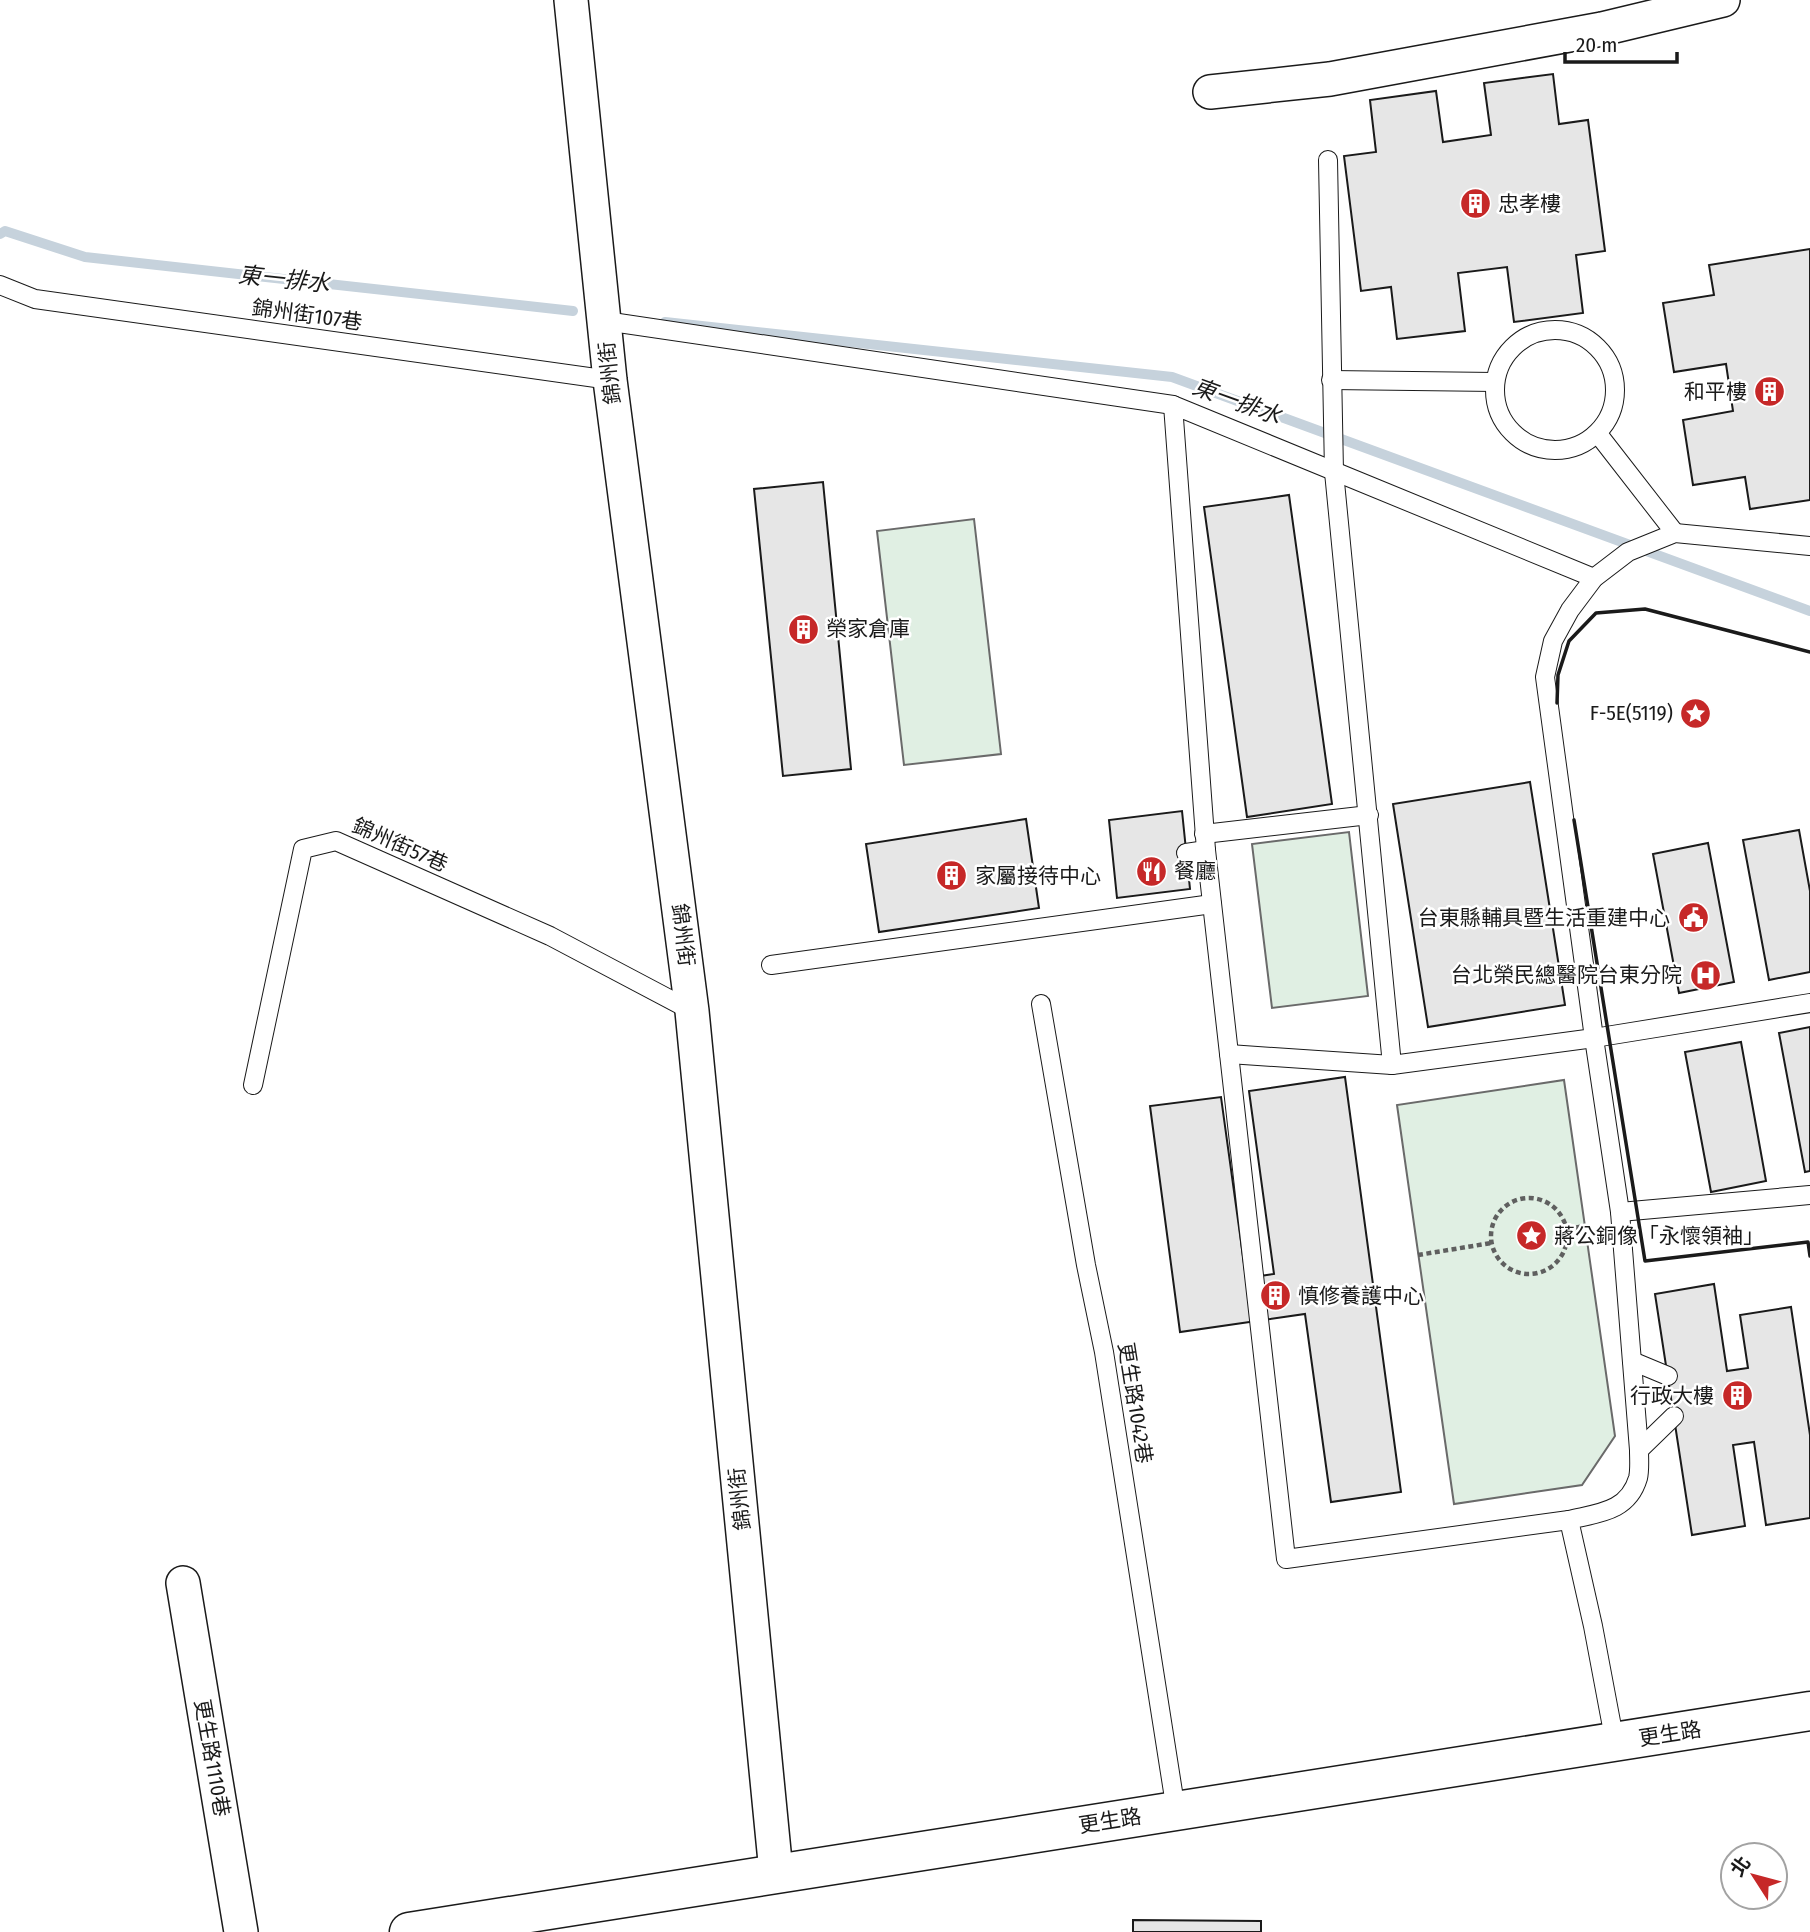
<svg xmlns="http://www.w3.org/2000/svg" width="1810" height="1932" font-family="'Fira Sans Condensed','Noto Sans TC',sans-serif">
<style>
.green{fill:#e0efe3;stroke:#6a6a6a;stroke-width:2}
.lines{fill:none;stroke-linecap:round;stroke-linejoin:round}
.stream{stroke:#c6d2dc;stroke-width:10}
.building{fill:#e6e6e6;stroke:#1a1a1a;stroke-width:2}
.service-casing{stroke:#1a1a1a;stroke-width:20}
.minor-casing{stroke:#1a1a1a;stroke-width:36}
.primary-casing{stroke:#1a1a1a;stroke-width:41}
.path{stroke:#5f5f5f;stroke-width:4.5;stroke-dasharray:5 3.5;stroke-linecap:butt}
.service{stroke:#fff;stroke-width:18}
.minor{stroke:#fff;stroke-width:33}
.primary{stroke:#fff;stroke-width:38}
.wall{stroke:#1a1a1a;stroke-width:3.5}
.labels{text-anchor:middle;stroke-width:5;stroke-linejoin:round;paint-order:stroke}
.poi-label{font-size:21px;fill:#1a1a1a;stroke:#fff;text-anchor:start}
.street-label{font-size:21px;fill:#1a1a1a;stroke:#fff}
.water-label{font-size:23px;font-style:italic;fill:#1a1a1a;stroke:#fff}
</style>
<rect width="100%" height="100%" fill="#fff"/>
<g class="green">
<polygon points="974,519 1001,754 904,765 877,531"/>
<polygon points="1349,832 1368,996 1272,1008 1252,844"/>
<polygon points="1564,1080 1615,1436 1582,1485 1454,1504 1397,1105"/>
</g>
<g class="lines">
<g class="stream">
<polyline points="0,234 5,231 85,257 573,311"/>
<polyline points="665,322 1172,377 1810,611"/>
</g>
</g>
<g class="building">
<polygon points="1553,74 1559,124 1588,120 1605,251 1576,255 1583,313 1514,322 1507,267 1458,273 1465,331 1397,339 1391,287 1361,291 1344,156 1376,152 1370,100 1436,91 1443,142 1491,135 1484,83"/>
<polygon points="1810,249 1810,500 1750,509 1745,477 1693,485 1683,420 1733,411 1726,364 1674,372 1663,303 1714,295 1709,265"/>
<polygon points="823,482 851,769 783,776 754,489"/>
<polygon points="1289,495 1332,804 1247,817 1204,507"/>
<polygon points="1530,782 1565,1005 1428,1027 1393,804"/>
<polygon points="1182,811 1190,889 1117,898 1109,820"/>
<polygon points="1026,819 1039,908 879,932 866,844"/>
<polygon points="1799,830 1810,891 1810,972 1769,980 1743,840"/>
<polygon points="1708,843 1734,982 1679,993 1653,854"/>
<polygon points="1810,1027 1810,1171 1805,1172 1779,1033"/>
<polygon points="1741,1042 1766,1181 1711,1192 1685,1052"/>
<polygon points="1345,1077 1401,1492 1331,1502 1305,1314 1180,1332 1150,1106 1221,1097 1246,1278 1274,1274 1249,1091"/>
<polygon points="1714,1284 1727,1371 1748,1368 1740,1315 1791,1307 1810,1435 1810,1518 1766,1525 1754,1442 1733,1445 1745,1526 1692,1535 1655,1294"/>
<polygon points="1133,1920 1261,1921 1261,1932 1133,1932"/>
</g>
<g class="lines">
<defs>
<g id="service">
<polyline points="1328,160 1334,472 1392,1065 1594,1038 1810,1003"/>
<polyline points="0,285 35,299 610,380"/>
<polyline points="605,321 1173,405"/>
<circle cx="1555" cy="390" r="60"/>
<polyline points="1331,380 1495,382"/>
<polyline points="1598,434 1675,533"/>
<polyline points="1204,834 1369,815"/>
<polyline points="1186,853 1206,850"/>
<polyline points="771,965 1212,904"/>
<polyline points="1041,1004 1086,1265 1104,1352 1176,1811"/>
<polyline points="1229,1054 1392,1065"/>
<polyline points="253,1085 303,849 336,841 550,936 692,1011"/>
<polyline points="1620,1212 1810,1195"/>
<polyline points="1632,1361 1668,1376"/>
<polyline points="1639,1450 1674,1416"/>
<polyline points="1569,1520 1286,1559 1206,850 1173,405 1594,578"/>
<path d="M1615 1743 1593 1626 1569 1520C1598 1513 1628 1512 1638 1478 1640 1470 1639 1459 1639 1450L1620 1212 1594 1038 1545 677 1553 641 1570 610 1594 578 1628 552 1675 533 1810 546"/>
</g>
<g id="minor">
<polyline points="571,0 610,380 692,1011 776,1872"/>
<polyline points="1210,92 1330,79 1602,29 1723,0"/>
<polyline points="183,1583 241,1932"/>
</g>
<path id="primary" d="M409 1932C876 1856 1344 1788 1810 1711"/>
</defs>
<use href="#service" class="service-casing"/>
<use href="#minor" class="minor-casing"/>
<use href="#primary" class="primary-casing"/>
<g class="path">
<circle cx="1529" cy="1236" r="38"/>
<polyline points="1567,1229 1585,1226"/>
<polyline points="1418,1255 1491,1243"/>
</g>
<use href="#service" class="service"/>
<use href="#minor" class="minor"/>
<use href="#primary" class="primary"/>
<g class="wall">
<polyline points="1557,703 1558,675 1569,641 1596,613 1645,609 1810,652"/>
<polyline points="1574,820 1645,1261 1808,1242 1810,1256"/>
</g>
</g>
<defs>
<symbol id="building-disc" viewBox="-11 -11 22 22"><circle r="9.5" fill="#c62828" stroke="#fff"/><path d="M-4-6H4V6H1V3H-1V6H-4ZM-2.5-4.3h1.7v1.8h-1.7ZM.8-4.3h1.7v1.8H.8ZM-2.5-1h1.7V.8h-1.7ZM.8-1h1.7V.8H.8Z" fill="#fff"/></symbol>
<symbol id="sight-disc" viewBox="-11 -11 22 22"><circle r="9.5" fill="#c62828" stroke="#fff"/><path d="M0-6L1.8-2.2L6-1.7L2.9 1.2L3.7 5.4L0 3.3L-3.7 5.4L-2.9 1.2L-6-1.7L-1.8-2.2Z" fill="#fff"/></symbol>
<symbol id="restaurant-disc" viewBox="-11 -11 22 22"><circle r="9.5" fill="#c62828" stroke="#fff"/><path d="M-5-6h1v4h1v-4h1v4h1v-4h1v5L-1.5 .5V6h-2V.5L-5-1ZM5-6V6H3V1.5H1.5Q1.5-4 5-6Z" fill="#fff"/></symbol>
<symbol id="civic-disc" viewBox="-11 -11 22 22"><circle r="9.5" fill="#c62828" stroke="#fff"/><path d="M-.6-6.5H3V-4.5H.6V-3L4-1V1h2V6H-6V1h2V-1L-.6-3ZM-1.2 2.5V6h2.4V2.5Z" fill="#fff"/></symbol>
<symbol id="hospital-disc" viewBox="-11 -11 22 22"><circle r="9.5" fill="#c62828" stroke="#fff"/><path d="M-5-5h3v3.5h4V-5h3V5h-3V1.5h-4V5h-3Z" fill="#fff"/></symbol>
</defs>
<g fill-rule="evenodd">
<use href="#building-disc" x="1458" y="186" width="35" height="35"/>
<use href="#building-disc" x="1752" y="374" width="35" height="35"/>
<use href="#building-disc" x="786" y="612" width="35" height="35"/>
<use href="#sight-disc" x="1678" y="696" width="35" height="35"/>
<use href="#restaurant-disc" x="1134" y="854" width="35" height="35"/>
<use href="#building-disc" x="934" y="858" width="35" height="35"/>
<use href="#civic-disc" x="1676" y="900" width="35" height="35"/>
<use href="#hospital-disc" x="1688" y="958" width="35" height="35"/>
<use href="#sight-disc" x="1514" y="1218" width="35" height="35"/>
<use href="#building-disc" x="1258" y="1278" width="35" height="35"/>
<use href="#building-disc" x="1720" y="1378" width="35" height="35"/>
</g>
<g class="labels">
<g class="poi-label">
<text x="1498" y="211">忠孝樓</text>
<text x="1747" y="399" text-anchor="end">和平樓</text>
<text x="826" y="636">榮家倉庫</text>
<text x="1673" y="720" text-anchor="end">F-5E(5119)</text>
<text x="1174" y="878">餐廳</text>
<text x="975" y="883">家屬接待中心</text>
<text x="1670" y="925" text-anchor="end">台東縣輔具暨生活重建中心</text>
<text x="1682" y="982" text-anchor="end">台北榮民總醫院台東分院</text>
<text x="1554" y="1243">蔣公銅像「永懷領袖」</text>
<text x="1298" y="1303">慎修養護中心</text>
<text x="1714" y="1403" text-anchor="end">行政大樓</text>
</g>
<g class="street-label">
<text transform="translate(307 315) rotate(8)" y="7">錦州街107巷</text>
<text transform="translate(610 373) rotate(-96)" y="7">錦州街</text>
<text transform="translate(400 845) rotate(24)" y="7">錦州街57巷</text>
<text transform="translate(683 935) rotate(83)" y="7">錦州街</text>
<text transform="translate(1135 1403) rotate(81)" y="7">更生路1042巷</text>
<text transform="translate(740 1499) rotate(-96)" y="7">錦州街</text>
<text transform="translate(1670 1734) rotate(-9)" y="7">更生路</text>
<text transform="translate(212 1758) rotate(80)" y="7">更生路1110巷</text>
<text transform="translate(1110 1821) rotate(-9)" y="7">更生路</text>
</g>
<g class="water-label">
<text transform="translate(284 279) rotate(6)" y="8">東一排水</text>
<text transform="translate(1237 401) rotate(20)" y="8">東一排水</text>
</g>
</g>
<g transform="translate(1754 1876) rotate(306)"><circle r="33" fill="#ffffff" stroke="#a3a3a3" stroke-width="2"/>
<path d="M0-5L12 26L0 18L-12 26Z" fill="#c62828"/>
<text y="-10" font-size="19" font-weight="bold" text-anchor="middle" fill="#1a1a1a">北</text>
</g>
<path d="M1565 52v10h112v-10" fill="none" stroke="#1a1a1a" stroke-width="3.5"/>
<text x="1576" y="52" font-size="21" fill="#1a1a1a" stroke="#ffffff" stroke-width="5" paint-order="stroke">20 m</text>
</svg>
